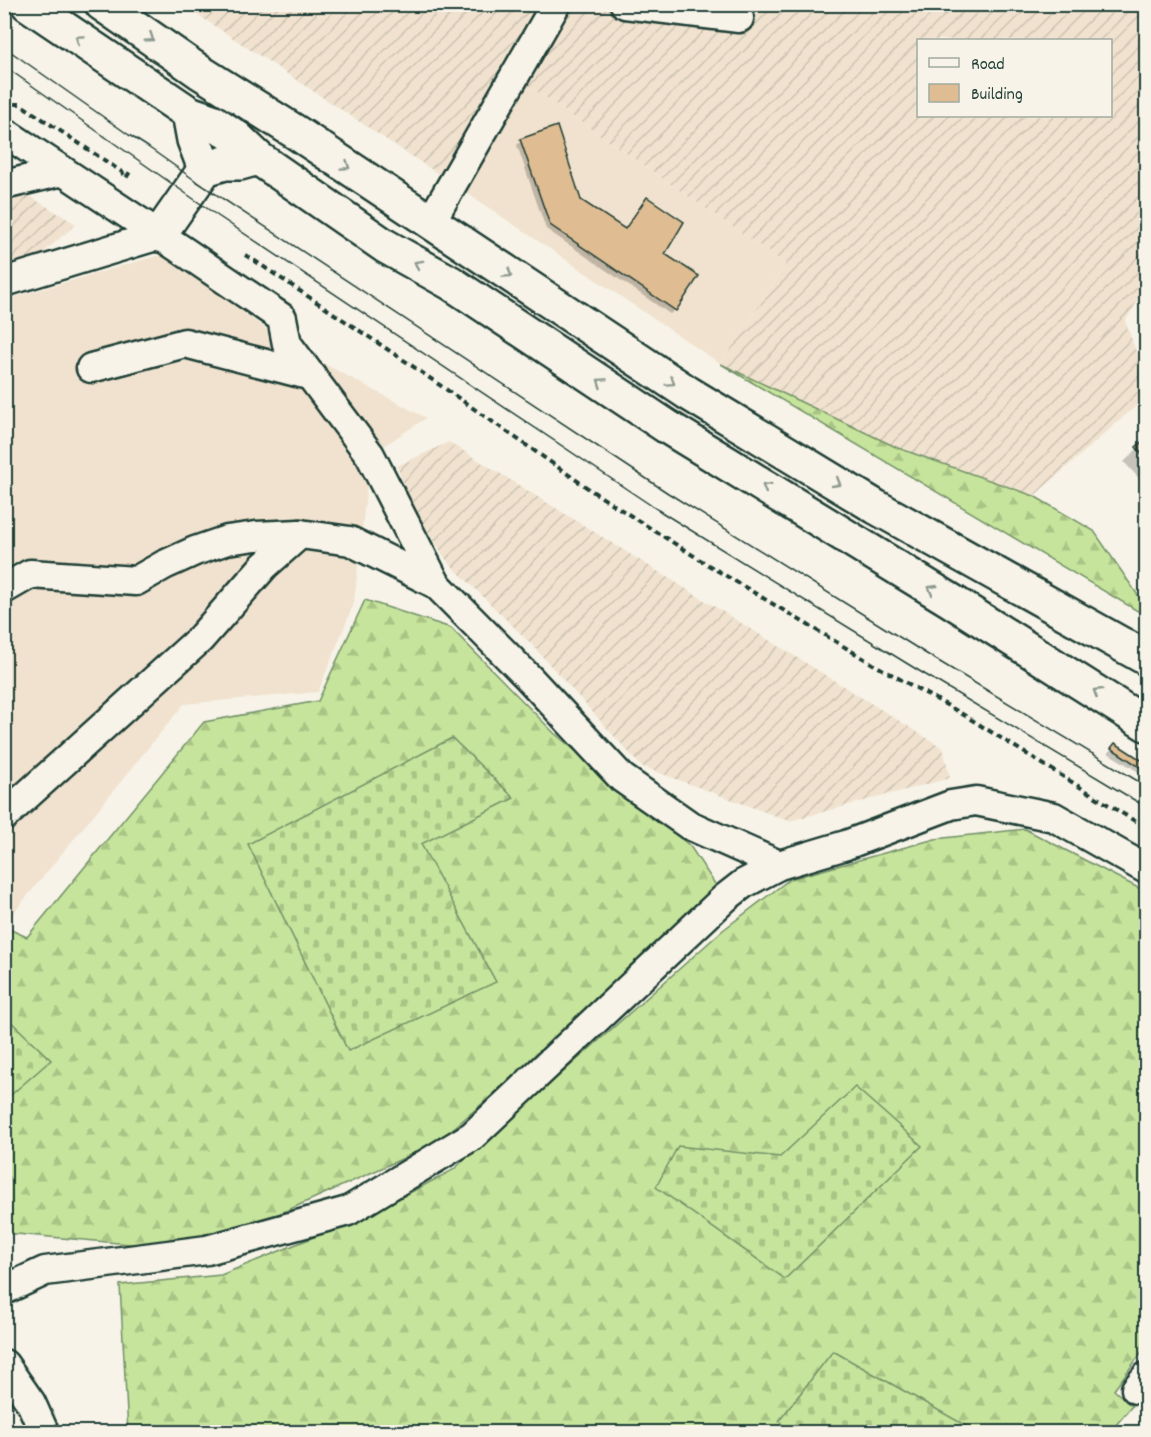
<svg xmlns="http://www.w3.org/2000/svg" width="1151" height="1437" font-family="Dekko,sans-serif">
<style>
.built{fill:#f0e2ce}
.industrial{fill:url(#industrial-furrows);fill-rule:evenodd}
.forest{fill:url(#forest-firs);stroke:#729068;stroke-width:1.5}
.cemetery{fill:url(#cemetery-stones);stroke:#729068;stroke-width:1.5}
.shadow{fill:#0003}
.building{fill:#dfbc91;stroke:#1f3d34;stroke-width:1.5}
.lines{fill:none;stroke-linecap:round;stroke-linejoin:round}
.minor-casing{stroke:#1f3d34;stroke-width:33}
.major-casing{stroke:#1f3d34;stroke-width:38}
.path{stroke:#1f3d34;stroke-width:4;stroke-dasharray:6 4.5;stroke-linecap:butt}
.minor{stroke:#f7f3e8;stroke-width:28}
.major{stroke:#f7f3e8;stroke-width:33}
.tram{stroke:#1f3d34;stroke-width:1.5}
.oneway{stroke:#8b988e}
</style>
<defs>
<pattern id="industrial-furrows" width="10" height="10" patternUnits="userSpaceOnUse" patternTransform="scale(1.5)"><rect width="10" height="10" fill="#f0e2ce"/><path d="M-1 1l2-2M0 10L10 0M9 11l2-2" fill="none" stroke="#cdc3b2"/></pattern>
<pattern id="forest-firs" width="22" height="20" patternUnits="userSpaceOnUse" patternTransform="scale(1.5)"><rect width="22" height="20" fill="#c6e49b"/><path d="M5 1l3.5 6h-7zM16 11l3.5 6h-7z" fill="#aac486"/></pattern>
<pattern id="cemetery-stones" width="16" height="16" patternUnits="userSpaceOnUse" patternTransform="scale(1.5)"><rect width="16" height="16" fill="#c6e49b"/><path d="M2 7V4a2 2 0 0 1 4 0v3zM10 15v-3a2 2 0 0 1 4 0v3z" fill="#aac486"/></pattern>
</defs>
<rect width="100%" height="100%" fill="#f7f3e8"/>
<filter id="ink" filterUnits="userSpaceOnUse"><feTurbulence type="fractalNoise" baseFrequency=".0167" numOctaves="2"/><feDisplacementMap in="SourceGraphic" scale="12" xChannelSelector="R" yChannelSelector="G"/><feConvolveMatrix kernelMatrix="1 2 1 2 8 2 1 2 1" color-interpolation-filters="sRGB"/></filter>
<g filter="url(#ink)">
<g class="built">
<polygon points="529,86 786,264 721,364 464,191"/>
<polygon points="163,254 287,344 426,418 370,455 354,603 318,692 184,704 11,916 4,911 4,356 8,352 5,328 5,300"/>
</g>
<g class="industrial">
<path d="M183 5H1145L1146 6V288L1125 321 1146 379V397L1034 496 898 448 721 364 786 264 529 86 464 191ZM918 40H1110V116H918Z"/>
<polygon points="24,193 76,224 5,286 5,199"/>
<polygon points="449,442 943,748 950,778 789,821 641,766 533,646 447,561 411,504 397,466"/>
</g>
<g class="forest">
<polygon points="721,364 898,448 1034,496 1094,531 1146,607 1146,616"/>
<polygon points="365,600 451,628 554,733 690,846 723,896 653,958 435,1144 248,1228 141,1245 5,1233 4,927 27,937 204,722 318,701"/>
<polygon points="1025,829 1146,892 1146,1351 1142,1352 1114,1390 1132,1406 1110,1432 128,1432 120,1285 221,1275 370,1214 453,1170 723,930 790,879 935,839"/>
</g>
<g class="cemetery">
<polygon points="452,738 514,798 421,844 496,982 348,1051 248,844"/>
<polygon points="4,1015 51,1060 5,1100 4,1100"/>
<polygon points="855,1087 922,1146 785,1279 656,1187 678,1146 780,1157"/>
<polygon points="833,1351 977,1432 790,1432 779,1421"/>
</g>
<g class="shadow">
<polygon points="521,141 580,201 624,230 647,199 663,255 675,310 670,314 546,229 517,145"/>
<polygon points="1146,440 1146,486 1124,462"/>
<polygon points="1115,745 1146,765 1146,775 1145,776 1108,753"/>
</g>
<g class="building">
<polygon points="557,126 581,200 625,229 647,197 684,222 665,254 699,276 676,311 550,225 520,139"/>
<polygon points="1146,438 1146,459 1136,447"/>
<polygon points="1115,743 1146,763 1146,771 1111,748"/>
</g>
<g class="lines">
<defs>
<g id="minor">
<polyline points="625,4 739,18"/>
<polyline points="4,132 182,250 282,318 287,344 370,455 436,584"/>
<polyline points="4,185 63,171"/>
<polyline points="430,223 556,4"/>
<polyline points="4,282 159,235"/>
<polyline points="91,368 185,343 312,376"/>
<polyline points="4,589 30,574 136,581 164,565 195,551 227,540 256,536 300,534 350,541 436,584 528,677 622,778 689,825 779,865"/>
<polyline points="4,816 200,639 264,566 300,534"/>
<polyline points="4,1290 45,1271 207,1250 348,1211 472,1136 725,898 743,884 779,865 846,845 951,805 976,801 1054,817 1146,869"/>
<polyline points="4,1364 31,1403 44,1432"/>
<polyline points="1136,1389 1146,1377"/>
</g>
<g id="major">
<polyline points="28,4 189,113 212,121 237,138 258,158 385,246 451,283 666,426 950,600 1146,724"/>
<polyline points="102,4 200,72 297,133 688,393 876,507 1146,658"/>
<polyline points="189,113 194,140 205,169"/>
<polyline points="159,235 205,169 225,163 240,163 258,158"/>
</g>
</defs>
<use href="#minor" class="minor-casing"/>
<use href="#major" class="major-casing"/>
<g class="path">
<polyline points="14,104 20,104 122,172 126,178 131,170"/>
<polyline points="245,255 255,261 408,363 595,493 713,568 873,664 959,712 1146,828"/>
<polyline points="1136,1432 1146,1420"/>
</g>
<use href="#minor" class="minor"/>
<use href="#major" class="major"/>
<g class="tram">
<polyline points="4,47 129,135 148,147 196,181 668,493 925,653 1146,786"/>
<polyline points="4,66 218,216 658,510 916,669 1146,807"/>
</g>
</g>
<defs><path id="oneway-chevron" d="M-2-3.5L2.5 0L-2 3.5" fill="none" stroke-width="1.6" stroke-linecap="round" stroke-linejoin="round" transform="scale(1.5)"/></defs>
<g class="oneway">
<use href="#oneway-chevron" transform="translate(150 38) rotate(34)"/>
<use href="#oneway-chevron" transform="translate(79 39) rotate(-146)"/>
<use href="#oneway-chevron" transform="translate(346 166) rotate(34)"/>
<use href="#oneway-chevron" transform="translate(418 264) rotate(-151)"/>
<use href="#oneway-chevron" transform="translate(508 274) rotate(34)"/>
<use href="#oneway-chevron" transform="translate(601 382) rotate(-146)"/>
<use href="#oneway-chevron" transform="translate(671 382) rotate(34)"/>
<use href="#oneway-chevron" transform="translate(837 483) rotate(31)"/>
<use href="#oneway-chevron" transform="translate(766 487) rotate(-149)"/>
<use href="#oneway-chevron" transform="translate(932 589) rotate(-149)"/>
<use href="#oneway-chevron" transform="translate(1097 692) rotate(-148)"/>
</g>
</g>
<rect width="1151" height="1437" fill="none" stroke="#f7f3e8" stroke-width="24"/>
<rect x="12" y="12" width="1127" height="1413" fill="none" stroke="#1f3d34" stroke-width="2" filter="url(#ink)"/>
<rect x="917" y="39" width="195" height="78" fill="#f7f3e8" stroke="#a1aaa0" stroke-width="1.5"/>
<rect x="929" y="58" width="30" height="9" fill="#f7f3e8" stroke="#a1aaa0" stroke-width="1.5"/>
<text x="971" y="69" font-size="18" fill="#1f3d34">Road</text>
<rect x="929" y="84" width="30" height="18" fill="#dfbc91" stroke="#a1aaa0" stroke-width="1.5"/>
<text x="971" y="99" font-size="18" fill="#1f3d34">Building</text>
</svg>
